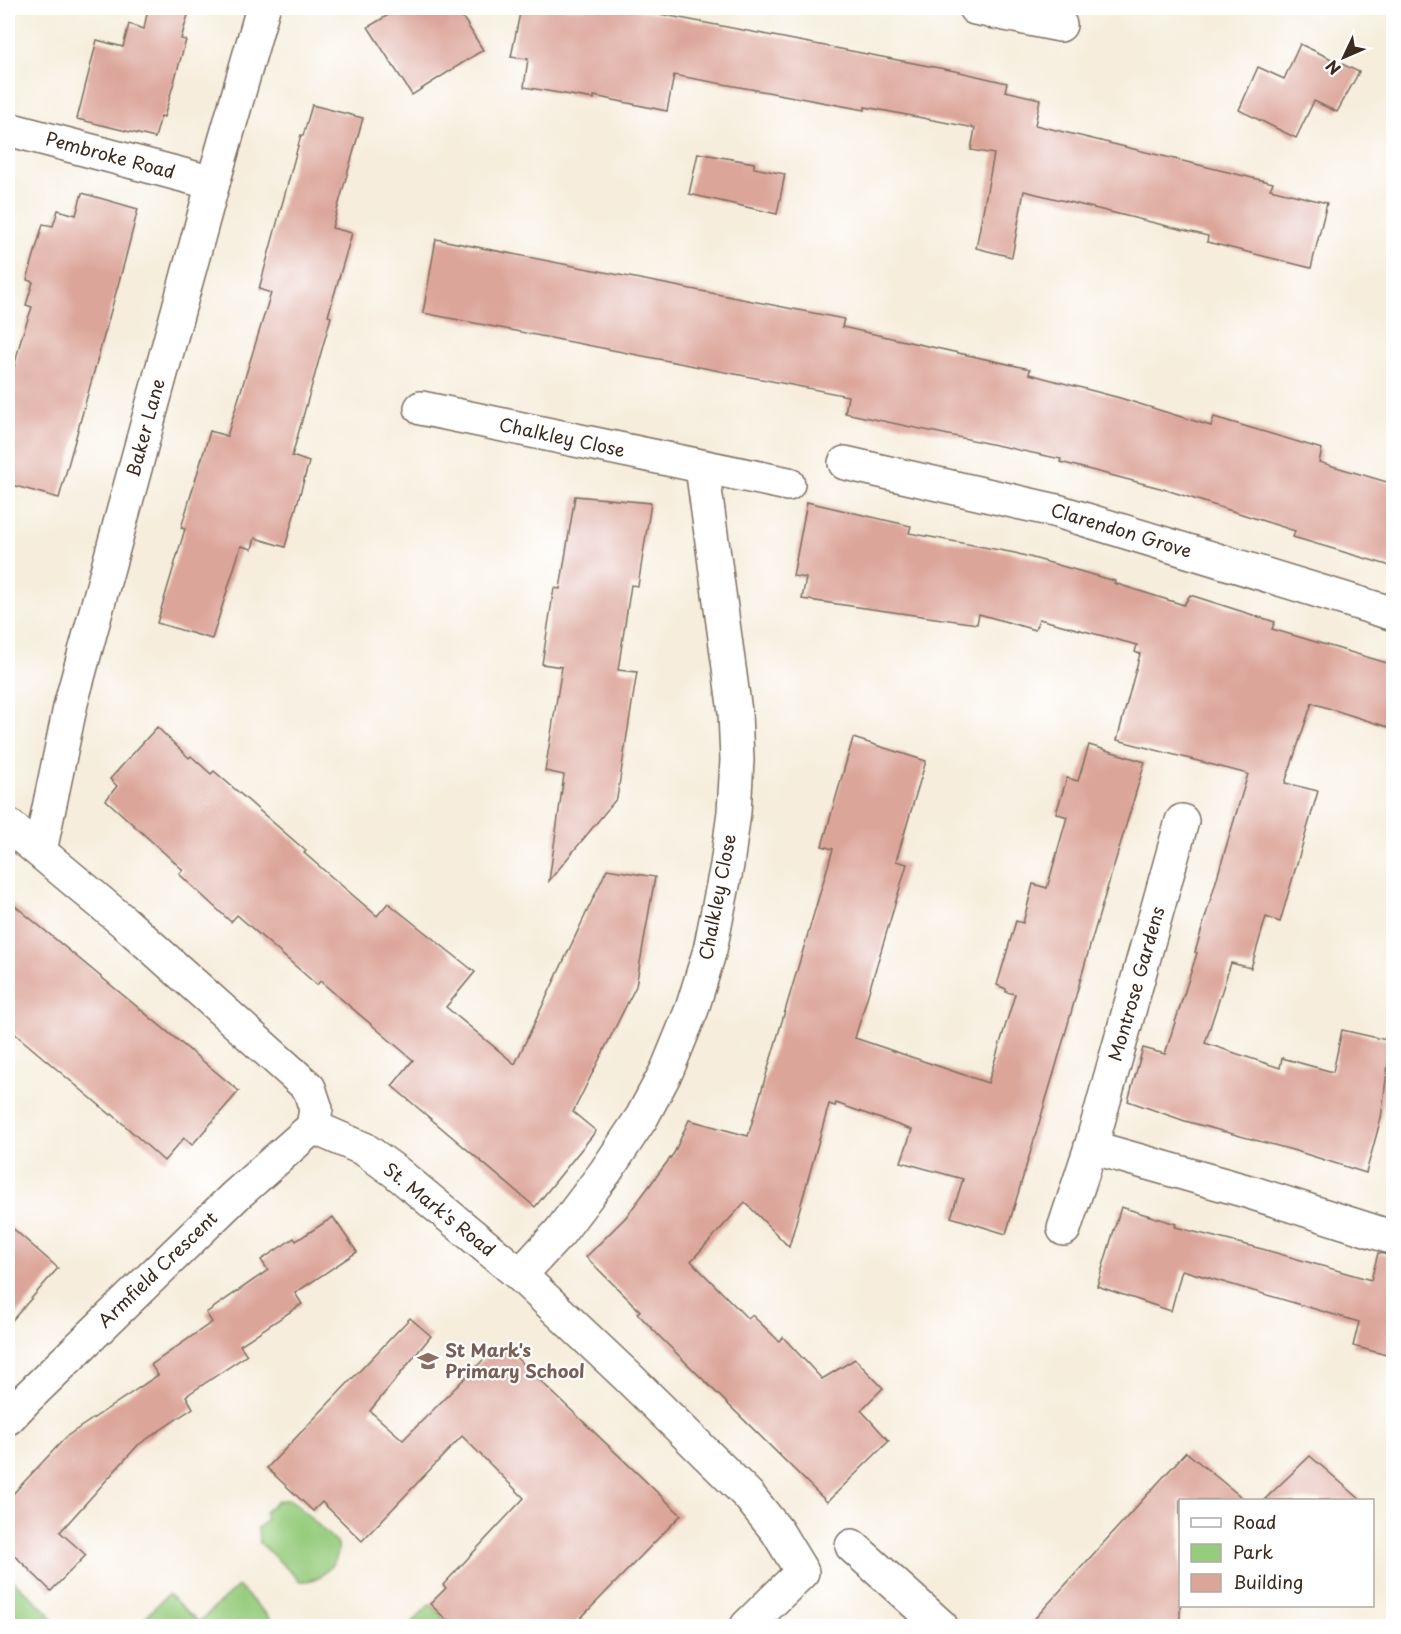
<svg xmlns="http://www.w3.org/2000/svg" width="1401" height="1634" font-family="'Playpen Sans',sans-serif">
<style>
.green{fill:#96cc7d;stroke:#687b4e;stroke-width:1.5}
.building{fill:#dca59a}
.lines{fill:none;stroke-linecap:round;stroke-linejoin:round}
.minor-casing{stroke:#7c6e60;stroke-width:36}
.minor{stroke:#fff;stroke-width:33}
.labels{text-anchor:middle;stroke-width:4.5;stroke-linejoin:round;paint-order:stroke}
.street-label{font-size:18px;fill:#3b2a1e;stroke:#fff}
.education-label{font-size:18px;font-weight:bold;fill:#785e54;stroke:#fff;text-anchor:start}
</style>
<rect width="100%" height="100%" fill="#fff"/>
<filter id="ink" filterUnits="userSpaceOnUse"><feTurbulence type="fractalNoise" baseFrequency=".0167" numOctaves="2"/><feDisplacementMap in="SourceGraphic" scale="12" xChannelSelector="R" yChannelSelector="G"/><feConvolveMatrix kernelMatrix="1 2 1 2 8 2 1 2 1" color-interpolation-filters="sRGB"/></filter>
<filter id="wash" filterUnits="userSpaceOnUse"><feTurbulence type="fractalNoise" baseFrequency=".008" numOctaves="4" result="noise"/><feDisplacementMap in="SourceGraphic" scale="24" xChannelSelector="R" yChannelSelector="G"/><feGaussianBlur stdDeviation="1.35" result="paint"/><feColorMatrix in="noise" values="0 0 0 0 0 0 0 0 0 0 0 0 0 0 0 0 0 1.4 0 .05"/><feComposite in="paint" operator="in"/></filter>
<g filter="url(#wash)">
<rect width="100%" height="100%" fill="#f6eddc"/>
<g class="green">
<path d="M289 1499 296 1504 338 1544C341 1563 319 1583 300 1581L259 1542 258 1528 266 1520 265 1512 278 1501Z"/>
<polygon points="8,1576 48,1612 56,1626 8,1626"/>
<polygon points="238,1586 278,1626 137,1626 168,1594 199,1622"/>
<polygon points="430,1604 452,1626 409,1626"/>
</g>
<g id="blocks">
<g class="building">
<polygon points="148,8 190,8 181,39 186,40 164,117 161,116 155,138 77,119 97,40 123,47 129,24 144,29"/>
<polygon points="400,8 457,8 483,50 412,95 368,27"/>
<polygon points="521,8 628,8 960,72 1007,83 1005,91 1040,99 1035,125 1273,183 1270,189 1327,203 1311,268 1207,242 1208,236 1024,191 1012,257 976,248 994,154 971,150 975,128 865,107 865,110 674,75 667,111 594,96 594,99 524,87 528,59 511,57"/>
<polygon points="1300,44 1359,72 1337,112 1314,101 1296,138 1239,110 1258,67 1284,79"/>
<polygon points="312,105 363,118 332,228 352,233 328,316 331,317 292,456 309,462 285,547 255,538 252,549 241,546 212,639 157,623 185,529 181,528 210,431 227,436 271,293 259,289 301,135 303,136"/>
<polygon points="698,153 754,163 754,168 785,174 777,214 689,194"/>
<polygon points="82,193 138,209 125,260 59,498 8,484 8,391 21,339 32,307 26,305 33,282 27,280 43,224 53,226 58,210 76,215"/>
<polygon points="436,239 844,319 842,327 1030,369 1029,374 1120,398 1211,426 1214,417 1322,449 1319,462 1394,484 1394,567 1293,537 1295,531 1160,488 1060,462 1061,459 845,413 848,396 423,313"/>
<polygon points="575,496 651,503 638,586 631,585 618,670 637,672 617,798 549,881 564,775 545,771 562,667 542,664 554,588 560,589"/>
<polygon points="807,502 911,526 909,533 1015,553 1115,581 1114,583 1184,605 1190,595 1275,622 1272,629 1394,665 1394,729 1312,703 1285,783 1318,791 1280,922 1266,917 1251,968 1231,963 1205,1043 1280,1068 1282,1058 1333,1072 1342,1030 1391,1041 1381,1118 1366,1173 1296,1151 1185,1121 1128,1101 1143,1048 1165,1054 1197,953 1195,952 1227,844 1248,774 1117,740 1140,654 1135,652 1137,645 1039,619 1035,630 979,614 977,624 802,599 806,578 793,576"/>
<polygon points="157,727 189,758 191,756 211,774 214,771 306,851 304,853 377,916 388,903 475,972 446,1007 515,1064 607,869 655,877 636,986 573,1112 596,1131 535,1207 392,1086 413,1060 320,981 317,985 237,915 231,922 179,874 183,870 106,800 117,786 110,779"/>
<polygon points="853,738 926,761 896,861 907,864 855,1038 988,1083 1015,994 1006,992 1006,989 997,985 1016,921 1023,923 1033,884 1047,888 1067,817 1056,813 1067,778 1078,781 1089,745 1145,762 1092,939 1056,1066 1006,1234 951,1217 963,1179 901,1162 912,1130 836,1103 835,1106 829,1104 789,1247 745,1202 691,1261 748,1319 752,1315 779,1341 783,1337 822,1379 855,1359 883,1388 861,1410 889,1441 827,1502 662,1339 637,1313 640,1311 586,1257 626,1217 674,1153 689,1120 748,1136 833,849 822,846"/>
<polygon points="8,900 239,1091 192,1145 184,1138 164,1161 112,1114 111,1115 8,1028"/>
<polygon points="1121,1207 1176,1224 1175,1227 1262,1249 1371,1280 1378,1253 1394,1256 1394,1357 1353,1346 1359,1322 1182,1270 1171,1311 1097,1286"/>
<polygon points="333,1217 357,1252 295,1293 302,1304 240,1345 247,1355 186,1396 193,1408 138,1445 60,1532 86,1555 51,1591 8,1549 8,1499 67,1436 158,1375 151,1365 212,1322 206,1313 268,1270 261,1260 294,1238 296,1241"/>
<polygon points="8,1224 58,1268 8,1325"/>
<polygon points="410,1318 431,1336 370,1411 403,1440 495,1348 499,1352 505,1347 681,1515 573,1626 453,1626 430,1604 446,1588 443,1585 524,1498 462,1436 362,1541 322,1502 313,1511 267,1468"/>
<polygon points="1186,1452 1245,1500 1180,1500 1180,1626 1028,1626"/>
<polygon points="1310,1456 1361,1500 1264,1500"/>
</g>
</g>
</g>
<g filter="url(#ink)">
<use href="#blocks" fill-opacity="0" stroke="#7c6e60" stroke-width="1.5"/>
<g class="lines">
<defs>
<g id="minor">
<polyline points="975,8 1060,25"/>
<polyline points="8,129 213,183"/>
<polyline points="421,408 788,484"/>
<polyline points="845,463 1057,511 1394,614"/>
<polyline points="8,825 124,922 309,1088 316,1109 313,1127"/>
<polyline points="40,851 71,703 213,183 263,8"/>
<polyline points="313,1127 364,1149 396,1172 520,1275 628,1377 748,1495 777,1531 802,1572 747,1626"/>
<polyline points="1091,1147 1253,1193 1394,1238"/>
<polyline points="1064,1229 1091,1147 1182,821"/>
<polyline points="520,1275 560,1232 606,1171 642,1117 667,1070 692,1009 710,950 727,865 734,812 737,760 735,712 702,467"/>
<polyline points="8,1418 27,1398 235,1196 313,1127"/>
<polyline points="852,1546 941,1626"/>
</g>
</defs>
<use href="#minor" class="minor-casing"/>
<use href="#minor" class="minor"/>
</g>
</g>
<defs>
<symbol id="school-bare" viewBox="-9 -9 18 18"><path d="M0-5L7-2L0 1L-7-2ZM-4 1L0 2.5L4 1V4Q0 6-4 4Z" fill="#8d6e63" stroke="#fff" stroke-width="2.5" paint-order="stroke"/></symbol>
</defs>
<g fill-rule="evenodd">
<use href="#school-bare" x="413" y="1346" width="30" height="30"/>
</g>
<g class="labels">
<g class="street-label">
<text transform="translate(110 156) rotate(15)" y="6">Pembroke Road</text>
<text transform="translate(146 428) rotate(-75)" y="6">Baker Lane</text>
<text transform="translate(562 438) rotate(12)" y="6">Chalkley Close</text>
<text transform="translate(1121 531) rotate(17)" y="6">Clarendon Grove</text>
<text transform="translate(718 897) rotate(-79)" y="6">Chalkley Close</text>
<text transform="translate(1137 984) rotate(-74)" y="6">Montrose Gardens</text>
<text transform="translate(439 1210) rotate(39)" y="6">St. Mark's Road</text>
<text transform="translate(158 1270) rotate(-44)" y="6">Armfield Crescent</text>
</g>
<g class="education-label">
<text x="445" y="1357">St Mark's<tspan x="445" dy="21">Primary School</tspan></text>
</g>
</g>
<rect width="1401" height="1634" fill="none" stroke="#fff" stroke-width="30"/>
<rect x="1179" y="1499" width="195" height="108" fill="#ffffff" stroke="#b1aaa5" stroke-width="1.5"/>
<rect x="1191" y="1518" width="30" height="9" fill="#ffffff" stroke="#b1aaa5" stroke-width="1.5"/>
<text x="1233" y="1529" font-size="18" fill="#3b2a1e">Road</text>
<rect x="1191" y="1544" width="30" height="18" fill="#96cc7d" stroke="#b1aaa5" stroke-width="1.5"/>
<text x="1233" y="1559" font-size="18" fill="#3b2a1e">Park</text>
<rect x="1191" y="1574" width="30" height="18" fill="#dca59a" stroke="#b1aaa5" stroke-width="1.5"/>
<text x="1233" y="1589" font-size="18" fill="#3b2a1e">Building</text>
<g transform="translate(1344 57) rotate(226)" stroke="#ffffff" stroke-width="4.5" paint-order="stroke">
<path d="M0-4.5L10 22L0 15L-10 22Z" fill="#3b2a1e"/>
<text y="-9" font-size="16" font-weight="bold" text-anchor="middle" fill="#3b2a1e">N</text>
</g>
</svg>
